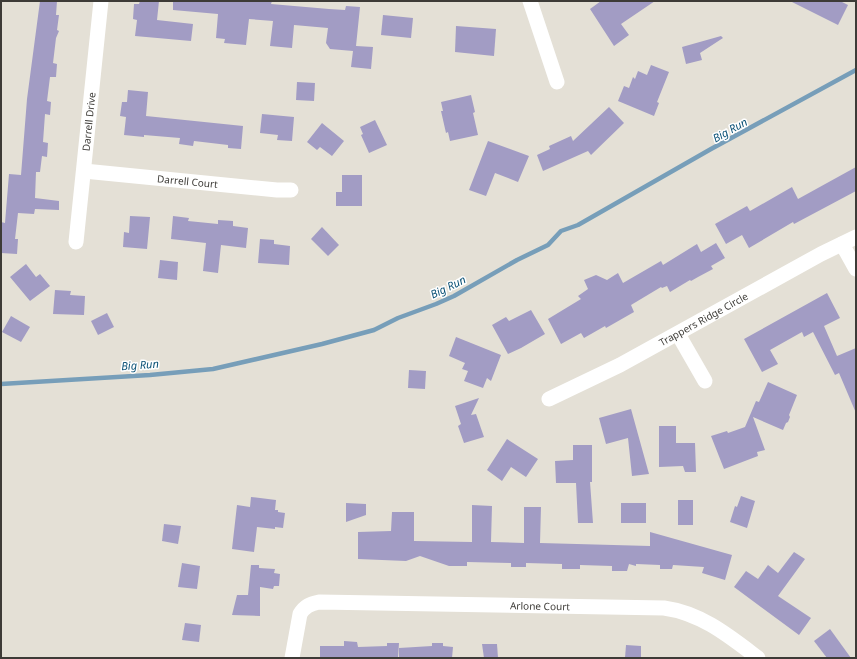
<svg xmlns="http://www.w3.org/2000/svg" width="857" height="659" font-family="'Noto Sans',sans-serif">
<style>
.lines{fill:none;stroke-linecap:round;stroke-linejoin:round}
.stream{stroke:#779eb9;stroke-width:4.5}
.building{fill:#a29cc4}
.minor{stroke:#fff;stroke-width:15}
.labels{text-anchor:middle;stroke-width:3;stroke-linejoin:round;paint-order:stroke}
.street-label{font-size:10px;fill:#3d3b37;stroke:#fff}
.water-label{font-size:11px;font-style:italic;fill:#0a5176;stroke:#fff}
</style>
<rect width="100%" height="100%" fill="#e4e0d6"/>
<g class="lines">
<polyline class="stream" points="1,384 150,375 213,369 322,344 374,330 398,318 436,304 454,296 517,260 548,245 561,231 578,225 711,149 856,70"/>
</g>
<g class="building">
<polygon points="40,1 57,1 56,15 59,15 57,30 59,31 56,38 53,63 57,64 56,77 50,77 47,101 51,102 50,115 45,114 43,142 48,143 47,157 42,156 40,172 36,172 35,198 59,201 59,210 35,209 34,214 18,213 15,239 18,239 17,254 1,253 1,222 5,223 9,174 21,175 27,99"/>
<polygon points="140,1 159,1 157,20 193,24 191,41 135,36 137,20 133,19 134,4 139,4"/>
<polygon points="173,1 272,1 271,4 329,9 345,10 346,6 360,7 356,46 373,47 371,69 351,67 353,51 330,49 326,43 328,28 294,25 292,48 270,46 273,21 249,19 246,45 224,43 225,39 216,38 218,14 173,10"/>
<polygon points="601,1 655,1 621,24 629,35 614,46 590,9"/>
<polygon points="790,1 840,1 848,5 838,25"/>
<polygon points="383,15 413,18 411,38 381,35"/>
<polygon points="456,26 496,29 494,56 455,52"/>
<polygon points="721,36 723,38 700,53 702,60 686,64 682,47"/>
<polygon points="651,65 669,72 657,102 659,103 654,116 618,101 624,86 629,88 633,77 635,79 638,71 647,75"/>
<polygon points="297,82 315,83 314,101 296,100"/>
<polygon points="128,90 148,92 146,116 243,126 241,149 228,148 228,145 194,141 193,146 179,144 180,138 144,135 144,137 124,135 126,117 120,116 122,102 127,102"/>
<polygon points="471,95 475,112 473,113 478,135 450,141 448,132 446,133 441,111 443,111 441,102"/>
<polygon points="609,107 624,123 591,155 588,151 543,171 537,155 550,149 549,146 571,136 573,141"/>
<polygon points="262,114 294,117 292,141 277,140 278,135 260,133"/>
<polygon points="375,120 387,145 369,153 361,135 363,134 360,127"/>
<polygon points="322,123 344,141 332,156 320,147 317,150 307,142"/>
<polygon points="488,141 529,156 518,182 495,173 486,196 469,190"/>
<polygon points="856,167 856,191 794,224 793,222 749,248 742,235 726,244 715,224 747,206 750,211 792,187 798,199"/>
<polygon points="342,175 362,175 362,206 336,206 336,192 342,192"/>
<polygon points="130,216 150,217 147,249 123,247 124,232 129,233"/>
<polygon points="173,216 189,218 188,221 218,224 218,220 233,221 233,226 248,228 246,248 221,245 218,273 203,271 206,243 171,239"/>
<polygon points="322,227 339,245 328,256 311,239"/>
<polygon points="260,239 274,240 274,244 290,246 289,265 258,263"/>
<polygon points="716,243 725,258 711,266 713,269 698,277 691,281 690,280 670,292 667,286 662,288 661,287 631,305 634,312 606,328 605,326 584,338 581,333 561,344 548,319 581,299 578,296 588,289 584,280 596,275 607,280 618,273 623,283 661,261 663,265 697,244 701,252"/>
<polygon points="160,260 178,262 177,280 158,278"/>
<polygon points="26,264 36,277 40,274 50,286 30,301 10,277"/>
<polygon points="55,290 71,291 70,295 85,296 84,315 53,314"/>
<polygon points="827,293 840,318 824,326 837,356 856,348 856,413 839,373 835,375 813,332 804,337 802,332 770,350 778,364 762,372 744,339"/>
<polygon points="531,310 545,334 521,348 508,354 492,325 506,317 509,321"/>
<polygon points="107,313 114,327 98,335 91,321"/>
<polygon points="11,316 30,327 21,342 2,332"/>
<polygon points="456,337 501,355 491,381 487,378 483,388 464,381 468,371 462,369 465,363 449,356"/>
<polygon points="409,370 426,371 425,389 408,388"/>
<polygon points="768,382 797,395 789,415 790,417 788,422 786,423 783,430 753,417 765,450 757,452 758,456 724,469 711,436 727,431 728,433 745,427 756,401 759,402"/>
<polygon points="479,398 471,415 476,414 484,437 464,443 458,426 461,424 455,406"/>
<polygon points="631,409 649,474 632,476 628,438 606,444 599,418"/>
<polygon points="659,426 676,426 676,443 695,443 696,472 685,472 683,466 659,467"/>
<polygon points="507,439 538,459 526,477 511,467 502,481 487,470"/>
<polygon points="573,445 592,445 592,482 590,482 593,523 578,523 576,483 556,483 555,461 573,460"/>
<polygon points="741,496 755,501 747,528 730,522 735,506 737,507"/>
<polygon points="251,497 276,500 275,510 278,510 278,512 285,513 283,528 275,527 275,529 257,527 254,552 232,549 237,505 250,507"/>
<rect x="678" y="500" width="15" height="25"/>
<polygon points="346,503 366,504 366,515 346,522"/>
<rect x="621" y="503" width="25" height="20"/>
<polygon points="472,505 492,506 491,542 524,543 524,507 541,507 540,543 650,546 650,532 732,555 725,580 702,573 704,567 673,565 672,569 660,569 660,565 636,564 636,566 629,564 627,571 612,571 612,566 580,565 580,569 562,569 562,564 526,563 526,567 511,567 511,563 467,562 467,566 449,566 420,556 406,561 358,559 358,532 391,531 392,512 414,512 414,541 472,542"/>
<polygon points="164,524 181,526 178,544 162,541"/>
<polygon points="794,552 805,559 778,596 811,618 799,635 734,587 746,571 758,579 768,565 778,573"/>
<polygon points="182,563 200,566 197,589 178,587"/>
<polygon points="251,565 259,565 259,568 275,569 274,573 280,574 279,586 274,586 273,589 260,587 260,616 232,615 237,595 248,595"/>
<polygon points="185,623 201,625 199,642 182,640"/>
<polygon points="830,629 851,658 827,658 814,641"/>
<polygon points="344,641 357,642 358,647 387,646 387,643 399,643 398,658 320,658 320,646 344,646"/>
<polygon points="432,643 443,643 443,646 453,647 452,658 399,658 399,648 432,646"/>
<polygon points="482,644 497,644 498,658 484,658"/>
<polygon points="626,645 641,646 641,658 625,658"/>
</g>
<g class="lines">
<g class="minor">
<polyline points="530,1 557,82"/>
<path id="s1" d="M84 171 277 190H291"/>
<path id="s2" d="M76 242 101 1"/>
<polyline points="842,244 856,269"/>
<polyline points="678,334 705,381"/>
<path id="s3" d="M549 399 620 365 821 254 856 237"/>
<path id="s4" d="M292 658 300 614C305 606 310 604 319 602L664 608C701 613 729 636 758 658"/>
</g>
</g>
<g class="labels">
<g class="street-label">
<text dy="4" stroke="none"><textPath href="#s2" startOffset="121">Darrell Drive</textPath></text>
<text dy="4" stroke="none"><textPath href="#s1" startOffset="104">Darrell Court</textPath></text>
<text dy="4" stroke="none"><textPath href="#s3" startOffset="174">Trappers Ridge Circle</textPath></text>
<text dy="4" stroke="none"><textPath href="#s4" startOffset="289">Arlone Court</textPath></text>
</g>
<g class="water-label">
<text transform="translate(730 130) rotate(-29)" y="4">Big Run</text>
<text transform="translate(448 287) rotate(-26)" y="4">Big Run</text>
<text transform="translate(140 365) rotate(-4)" y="4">Big Run</text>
</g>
</g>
<rect width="857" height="659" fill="none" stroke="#3d3b37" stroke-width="4"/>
</svg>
